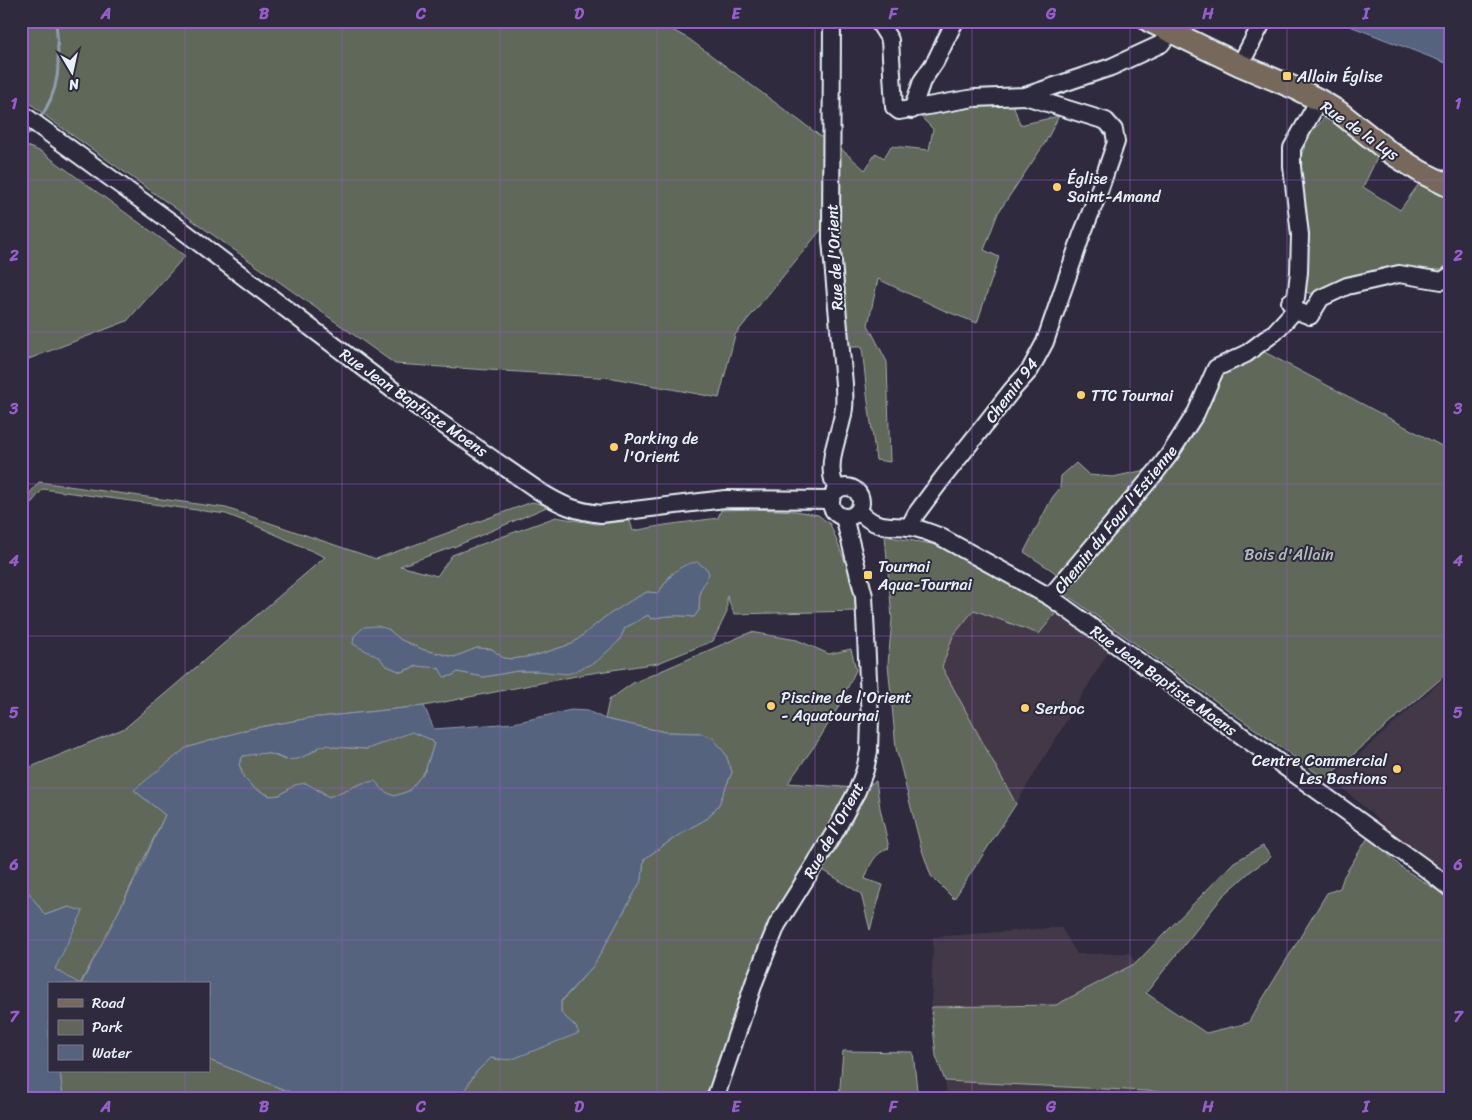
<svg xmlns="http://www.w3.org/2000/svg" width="1472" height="1120" font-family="Sriracha,sans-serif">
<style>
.built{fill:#433947}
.green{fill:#60675a;stroke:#a4aca9;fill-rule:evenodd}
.water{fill:#55637e;stroke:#909caf;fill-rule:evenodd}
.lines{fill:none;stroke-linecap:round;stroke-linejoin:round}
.stream{stroke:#909caf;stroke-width:3}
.minor-casing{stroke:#e8f1f8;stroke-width:20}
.major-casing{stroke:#e8f1f8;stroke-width:25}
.minor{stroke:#2f2a3d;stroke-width:16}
.major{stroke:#76695c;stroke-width:21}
.grid{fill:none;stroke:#965dcd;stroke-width:1;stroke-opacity:0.55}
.poi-dot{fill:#ffd166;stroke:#2f2a3d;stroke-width:2}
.labels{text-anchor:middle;stroke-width:4;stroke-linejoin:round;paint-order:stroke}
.poi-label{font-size:16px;fill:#e8f1f8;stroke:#2f2a3d;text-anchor:start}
.street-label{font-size:16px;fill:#e8f1f8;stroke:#2f2a3d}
.park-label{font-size:16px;fill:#b2bab9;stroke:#2f2a3d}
.neatline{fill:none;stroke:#965dcd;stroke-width:2}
.grid-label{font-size:16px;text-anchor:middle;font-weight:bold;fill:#965dcd}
</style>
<rect width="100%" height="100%" fill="#2f2a3d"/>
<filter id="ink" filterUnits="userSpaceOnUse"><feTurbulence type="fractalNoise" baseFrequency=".02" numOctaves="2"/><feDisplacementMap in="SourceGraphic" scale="10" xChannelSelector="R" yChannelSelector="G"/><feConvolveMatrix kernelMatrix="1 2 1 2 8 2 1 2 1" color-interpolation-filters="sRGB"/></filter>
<g filter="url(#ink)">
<g class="built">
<polygon points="1059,609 1109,651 1016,804 942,667 953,636 974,610 1039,634"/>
<polygon points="1451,672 1451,884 1331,778 1354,759"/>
<polygon points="1061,927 1077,954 1129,953 1136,963 1056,1005 931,1007 933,937"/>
<polygon points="945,1081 1185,1093 1181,1099 947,1099"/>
</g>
<g class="green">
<polygon points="21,21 660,21 665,26 689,39 827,141 824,226 735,335 719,398 613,378 395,364 51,120 21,96"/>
<polygon points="1013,104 1020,125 1059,116 1045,143 998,213 984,250 999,257 977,323 943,310 878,279 868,325 887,362 890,462 876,460 867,394 862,347 845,347 831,140 865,170 876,153 884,158 891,146 929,150 933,129 919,115 948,107"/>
<polygon points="1325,117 1379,154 1363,187 1400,210 1421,181 1451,195 1451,260 1441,270 1408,268 1366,273 1347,278 1315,294 1304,292 1299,161 1310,134"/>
<polygon points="21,144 42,152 185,256 127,321 21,362"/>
<polygon points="1255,347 1451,451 1451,670 1325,779 1064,593 1063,580 1053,571 1024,552 1052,498 1060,488 1061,476 1076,463 1089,475 1113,477 1150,469 1216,368"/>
<path d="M39 482 226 508 376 559 532 502 549 506 456 546 400 566 437 576 452 555 556 517 596 524 630 521 633 531 665 525 718 518 721 510 757 509 796 511 818 515 830 524 852 579 856 611 734 614 727 596V612L713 641 658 663 586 674 424 706 310 718 249 729 186 748 135 791 165 815 110 929 80 984 55 970 69 907 45 915 24 887 21 885V771L125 728 325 557 259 527 226 514 43 489 21 515V504ZM672 573 700 591 699 610 694 617C677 615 667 615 651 619L648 615 625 628 619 641 536 671H517L484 677 458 672 451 676C433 663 421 664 401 672L385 665 381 658 388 629 401 640 424 650 454 657 477 648 492 649 503 658 512 659 534 656 572 644 605 617 647 592 658 593Z"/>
<polygon points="885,536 949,547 1059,609 1039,634 974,610 953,636 942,667 1016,804 954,899 931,876 921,847 896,748 888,664 892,619"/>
<polygon points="751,632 797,640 829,654 851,649 856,670 839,706 818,741 788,783 856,788 766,936 709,1099 459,1099 476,1072 491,1058 499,1060 576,1027 561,1013 561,1002 594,965 642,879 644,859 683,832 708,818 719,804 732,772 725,753 700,733 665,732 605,719 609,700 633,683"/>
<polygon points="412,731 432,740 434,744 425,771 409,791 394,796 363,783 329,797 320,790 295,785 280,795 270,796 254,788 244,778 239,764 243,756 260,753 271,754 285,760 309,754 321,746 330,745 333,747 367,749"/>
<path d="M876 781 880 808 889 848C874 854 870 864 865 879L883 885 870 930 861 894 818 867 867 786Z"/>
<polygon points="1369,836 1402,868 1451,899 1451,1099 1181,1099 1185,1093 945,1081 936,1056 931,1007 1056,1005 1136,963 1234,862 1263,846 1271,857 1251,871 1223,896 1146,993 1206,1033 1248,1023 1327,893 1340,888 1344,876"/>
<polygon points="843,1051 913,1052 918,1099 839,1099"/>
<polygon points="209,1060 308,1099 63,1099 60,1071 209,1071"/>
</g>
<g class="water">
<polygon points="1337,21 1451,21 1451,65"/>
<path d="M697 562 707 569 709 574 700 591 699 610 694 617C677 615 667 615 651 619L648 615 625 628 619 641 596 662 568 674 537 671H517L484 677 458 672 451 676 444 677 439 668 416 666 401 672 385 665 380 658 353 644 354 636 364 627 377 626 388 629 401 640 424 650 454 657 477 648 492 649 503 658 512 659 534 656 572 644 605 617 632 600 647 592 658 593C670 577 676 565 697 562Z"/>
<path d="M424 706 434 729 514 723 571 710 588 711 605 719 665 732 700 733 713 738 725 753 732 772 719 804 708 818 683 832 644 859 642 879 594 965 561 1001V1013L576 1027 579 1033 510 1060 491 1058 476 1072 459 1099H308L209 1060V984H81L142 866 165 815 134 790 186 748 249 729 310 718ZM412 732 432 740 434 744 425 771 409 791 394 796 384 791 375 781 363 783 329 797 306 783 295 785 280 795 270 796 254 788 244 778 239 764 243 756C252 755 262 752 271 754 283 757 282 761 297 759 309 757 321 740 333 747L367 749Z"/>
<polygon points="21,885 24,886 45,915 69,907 83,911 55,969 80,984 49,984 49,1071 60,1071 63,1099 21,1099"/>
</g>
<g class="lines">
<g class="stream">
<path d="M38 121C63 88 59 59 56 21"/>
<polyline points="21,135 30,132 33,128"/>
</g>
<defs>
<g id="minor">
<path d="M832 21 831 240 844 384C844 392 845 400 844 408 842 429 829 453 832 474 832 479 835 485 837 490"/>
<polyline points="878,21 890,40 894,107 899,111 974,98 1025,96 1111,67 1161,44 1171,31"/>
<polyline points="1240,65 1263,21"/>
<polyline points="912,110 922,81 935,62 955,21"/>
<path d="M21 113 182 230 393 390 539 491C561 505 575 511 601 514L725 499 831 500"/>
<polyline points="1295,310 1290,302 1296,298 1299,272 1300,235 1292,167 1292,148 1319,100"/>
<circle cx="846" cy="502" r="15"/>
<path d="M859 511C876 529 886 525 909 527 920 528 929 533 939 536L1050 597 1426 869 1451 889"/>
<polyline points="909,527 916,514 942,479 1012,390 1030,370 1045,342 1081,237 1098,194 1116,142 1114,130 1106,121 1025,96"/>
<polyline points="1050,597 1156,472 1169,455 1196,413 1216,368 1246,354 1275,332 1295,310 1310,316 1321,298 1347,286 1399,274 1442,281 1451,275"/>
<polyline points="715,1099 755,980 777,925 835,832 857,791 865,770 869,751 870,720 864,596 844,517"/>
</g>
<polyline id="major" points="1149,21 1240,65 1297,89 1319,100 1339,112 1388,151 1421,172 1451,187"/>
</defs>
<use href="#minor" class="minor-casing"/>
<use href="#major" class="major-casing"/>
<use href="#minor" class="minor"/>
<use href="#major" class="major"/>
</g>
</g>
<path class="grid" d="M185 21V984M342 21V1099M500 21V1099M657 21V1099M815 21V1099M972 21V1099M1130 21V1099M1287 21V1099M21 180H1451M21 332H1451M21 484H1451M21 636H1451M21 788H1451M21 940H1451M185 1071V1099"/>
<g class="poi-dot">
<rect x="1282" y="71" width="10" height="10" rx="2.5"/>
<circle cx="1057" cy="187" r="5"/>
<circle cx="1081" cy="395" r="5"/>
<circle cx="614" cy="447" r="5"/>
<rect x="863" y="570" width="10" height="10" rx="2.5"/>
<circle cx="771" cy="706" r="5"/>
<circle cx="1025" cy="708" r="5"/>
<circle cx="1397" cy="769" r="5"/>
</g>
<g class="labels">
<g class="poi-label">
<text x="1297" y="82">Allain Église</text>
<text x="1067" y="184">Église<tspan x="1067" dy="18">Saint-Amand</tspan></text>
<text x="1091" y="401">TTC Tournai</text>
<text x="624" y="444">Parking de<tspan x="624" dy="18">l'Orient</tspan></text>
<text x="878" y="572">Tournai<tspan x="878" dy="18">Aqua-Tournai</tspan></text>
<text x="781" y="703">Piscine de l'Orient<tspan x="781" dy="18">- Aquatournai</tspan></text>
<text x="1035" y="714">Serboc</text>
<text x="1387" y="766" text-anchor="end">Centre Commercial<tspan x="1387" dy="18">Les Bastions</tspan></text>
</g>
<g class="street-label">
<text transform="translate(1360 130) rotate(35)" y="6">Rue de la Lys</text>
<text transform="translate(834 257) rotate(-93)" y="6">Rue de l'Orient</text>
<text transform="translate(1011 390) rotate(-53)" y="6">Chemin 94</text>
<text transform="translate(414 402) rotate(35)" y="6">Rue Jean Baptiste Moens</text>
<text transform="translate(1115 519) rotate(-51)" y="6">Chemin du Four l'Estienne</text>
<text transform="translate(1164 680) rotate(36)" y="6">Rue Jean Baptiste Moens</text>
<text transform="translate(833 830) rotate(-61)" y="6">Rue de l'Orient</text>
</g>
<g class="park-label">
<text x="1289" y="560">Bois d'Allain</text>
</g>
</g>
<rect width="1472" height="1120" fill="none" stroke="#2f2a3d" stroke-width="55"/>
<rect x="48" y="982" width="162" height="90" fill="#2f2a3d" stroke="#797a88"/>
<rect x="58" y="999" width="25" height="8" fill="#76695c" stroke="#797a88"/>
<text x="92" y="1008" font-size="15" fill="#e8f1f8">Road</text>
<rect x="58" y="1020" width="25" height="15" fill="#60675a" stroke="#797a88"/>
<text x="92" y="1032" font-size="15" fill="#e8f1f8">Park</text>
<rect x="58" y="1045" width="25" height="15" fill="#55637e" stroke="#797a88"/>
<text x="92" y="1058" font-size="15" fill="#e8f1f8">Water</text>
<g transform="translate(72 72) rotate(171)" stroke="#2f2a3d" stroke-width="4" paint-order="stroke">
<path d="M0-4L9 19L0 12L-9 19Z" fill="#e8f1f8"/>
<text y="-8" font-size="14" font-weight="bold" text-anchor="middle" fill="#e8f1f8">N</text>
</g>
<rect x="28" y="28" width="1416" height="1064" class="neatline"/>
<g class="grid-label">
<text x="106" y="19">A</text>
<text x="264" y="19">B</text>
<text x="421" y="19">C</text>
<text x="579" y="19">D</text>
<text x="736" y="19">E</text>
<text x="893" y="19">F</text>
<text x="1051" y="19">G</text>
<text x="1208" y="19">H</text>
<text x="1366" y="19">I</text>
<text x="14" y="109">1</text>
<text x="1458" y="109">1</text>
<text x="14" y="261">2</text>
<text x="1458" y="261">2</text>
<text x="14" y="414">3</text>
<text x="1458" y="414">3</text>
<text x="14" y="566">4</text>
<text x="1458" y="566">4</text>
<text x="14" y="718">5</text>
<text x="1458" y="718">5</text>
<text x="14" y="870">6</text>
<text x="1458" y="870">6</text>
<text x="14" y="1022">7</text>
<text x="1458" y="1022">7</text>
<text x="106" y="1112">A</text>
<text x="264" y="1112">B</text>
<text x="421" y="1112">C</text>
<text x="579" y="1112">D</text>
<text x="736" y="1112">E</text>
<text x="893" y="1112">F</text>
<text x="1051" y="1112">G</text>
<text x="1208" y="1112">H</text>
<text x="1366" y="1112">I</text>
</g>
</svg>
